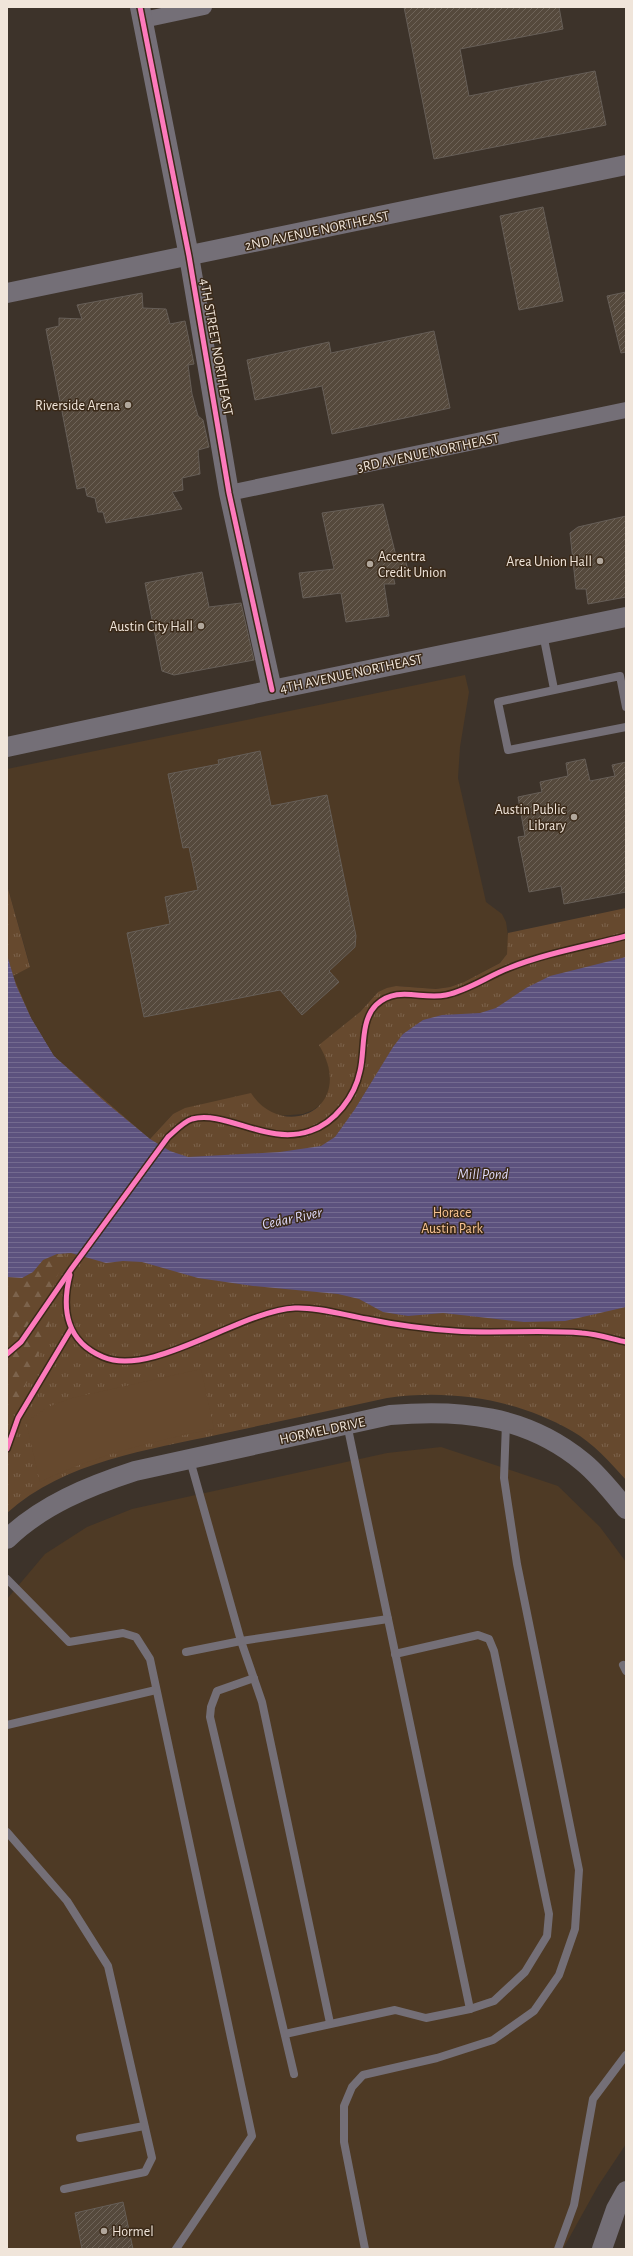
<svg xmlns="http://www.w3.org/2000/svg" width="633" height="2256" font-family="'Alegreya Sans',sans-serif">
<style>
.built{fill:#4e3a25}
.grass{fill:url(#grass-tufts)}
.forest{fill:url(#forest-firs)}
.pitch{fill:#66492e}
.water{fill:url(#water-rules)}
.building{fill:url(#building-hatch);stroke:#665e57}
.lines{fill:none;stroke-linecap:round;stroke-linejoin:round}
.service{stroke:#746f77;stroke-width:8}
.minor{stroke:#746f77;stroke-width:16}
.tertiary{stroke:#746f77;stroke-width:20}
.cycleway-casing{stroke:#3a2918;stroke-width:8}
.cycleway{stroke:#fd7abc;stroke-width:5}
.poi-dot{fill:#b1a79c;stroke:#3a2918;stroke-width:1.5}
.labels{text-anchor:middle;stroke-width:3;stroke-linejoin:round;paint-order:stroke}
.street-label{font-size:14px;fill:#f0e5da;stroke:#3a2918}
.poi-label{font-size:14px;fill:#f0e5da;stroke:#3a2918;text-anchor:end}
.park-label{font-size:14px;fill:#f8c493;stroke:#3a2918}
.water-label{font-size:15px;font-style:italic;fill:#ddd8f8;stroke:#3a2918}
</style>
<defs>
<pattern id="grass-tufts" width="24" height="20" patternUnits="userSpaceOnUse"><rect width="24" height="20" fill="#66492e"/><path d="M3 7l-1-3M5 7V3M7 7l1-3M15 17l-1-3M17 17v-4M19 17l1-3" fill="none" stroke="#7c634c"/></pattern>
<pattern id="forest-firs" width="22" height="20" patternUnits="userSpaceOnUse"><rect width="22" height="20" fill="#66492e"/><path d="M5 1l3.5 6h-7zM16 11l3.5 6h-7z" fill="#7c634c"/></pattern>
<pattern id="water-rules" width="6" height="5" patternUnits="userSpaceOnUse"><rect width="6" height="5" fill="#5c527e"/><path d="M0 2.5h6" fill="none" stroke="#746b90"/></pattern>
<pattern id="building-hatch" width="6" height="6" patternUnits="userSpaceOnUse"><rect width="6" height="6" fill="#55493c"/><path d="M-1 1l2-2M0 6l6-6M5 7l2-2" fill="none" stroke="#6e6358"/></pattern>
</defs>
<rect width="100%" height="100%" fill="#3d332a"/>
<g class="built">
<polygon points="465,675 469,692 460,747 458,778 486,902 502,914 506,922 509,942 507,954 500,963 464,982 450,987 436,989 396,986 378,992 360,1012 326,1057 331,1076 330,1091 324,1102 313,1110 303,1114 279,1116 267,1111 257,1102 173,1114 150,1139 54,1056 31,1018 16,985 13,976 30,966 7,885 7,769"/>
<polygon points="441,1447 558,1486 600,1527 626,1562 626,2144 598,2186 563,2249 7,2249 7,1599 45,1554 87,1527 132,1509 387,1453"/>
</g>
<path class="grass" d="M7 885 30 967 13 976 31 1018 54 1056 150 1139 173 1114 185 1108 251 1093C282 1142 358 1110 319 1045L360 1012 378 992 387 988 396 986 436 989 450 987 464 982 500 963 507 954 508 933 626 908V1480C610 1462 593 1443 572 1431 516 1399 450 1389 387 1398 332 1410 276 1422 221 1434 148 1450 65 1461 7 1513Z"/>
<polygon class="forest" points="7,1241 52,1242 65,1257 51,1291 49,1329 17,1406 9,1412"/>
<path class="pitch" d="M201 1369 214 1429C153 1441 96 1455 40 1482L26 1422 48 1407 72 1398Z"/>
<polygon class="water" points="7,955 16,985 31,1018 54,1056 104,1101 150,1139 170,1151 188,1157 280,1152 321,1146 335,1137 355,1109 393,1047 403,1034 423,1020 442,1015 480,1013 496,1008 526,988 550,976 626,957 626,1307 565,1321 524,1322 443,1313 408,1316 383,1312 359,1299 338,1294 253,1286 198,1278 142,1262 123,1261 106,1263 71,1253 57,1254 43,1260 33,1272 22,1278 7,1277"/>
<g class="building">
<polygon points="404,7 559,7 563,29 460,49 469,96 595,71 606,125 434,159"/>
<polygon points="543,207 563,301 519,310 500,216"/>
<polygon points="626,292 626,352 621,353 607,296"/>
<polygon points="142,293 143,308 166,309 170,324 185,321 194,364 188,365 192,394 198,416 203,420 209,447 198,450 200,474 182,478 183,490 172,492 182,509 106,523 103,512 98,512 95,498 87,496 85,487 77,489 46,329 59,326 59,318 82,319 77,305"/>
<polygon points="434,331 450,408 332,434 322,386 255,400 247,360 329,342 331,353"/>
<polygon points="383,504 397,560 405,559 409,574 393,576 395,584 384,584 389,616 346,622 341,593 303,598 299,573 334,569 322,513"/>
<polygon points="626,516 626,597 588,604 586,589 576,589 570,533 578,527"/>
<polygon points="202,572 209,607 241,603 254,660 174,675 162,671 145,583"/>
<polygon points="260,751 271,806 327,795 356,936 355,947 329,971 339,982 302,1015 280,990 144,1017 127,933 170,924 165,897 198,890 189,847 183,848 168,774 219,764 218,760"/>
<polygon points="585,759 590,781 615,776 612,765 626,762 626,892 564,904 561,886 529,892 518,837 525,836 518,797 542,792 540,782 568,776 566,763"/>
<polygon points="123,2202 133,2249 82,2249 75,2213"/>
</g>
<g class="lines">
<g class="service">
<polyline points="543,634 554,689"/>
<polyline points="626,707 620,676 498,702 508,750 626,727"/>
<polyline points="347,1424 470,2009"/>
<polyline points="190,1460 241,1641 262,1702 330,2023"/>
<polyline points="7,1579 69,1642 123,1633 136,1637 150,1659 252,2136 176,2249"/>
<polyline points="186,1652 241,1641 388,1619"/>
<polyline points="623,1665 626,1671"/>
<polyline points="254,1678 217,1691 211,1707 210,1717 294,2074"/>
<polyline points="7,1725 156,1690"/>
<polyline points="7,1832 67,1901 108,1966 152,2158 145,2172 64,2189"/>
<polyline points="285,2034 395,2010 426,2018 470,2009 494,2001 525,1972 547,1936 549,1914 494,1651 489,1639 478,1635 395,1654"/>
<polyline points="80,2138 144,2126"/>
<polyline points="365,2249 344,2142 344,2106 352,2087 363,2075 437,2058 493,2040 534,2011 559,1975 575,1929 579,1870 517,1564 504,1478 506,1423"/>
<polyline points="558,2249 574,2205 593,2099 626,2055"/>
</g>
<g class="minor">
<polyline points="143,20 204,7"/>
<polyline points="229,493 626,410"/>
</g>
<g class="tertiary">
<polyline points="140,7 189,256 229,493 272,690"/>
<polyline points="7,293 626,165"/>
<polyline points="7,747 272,690 626,617"/>
<path d="M7 1539C42 1505 89 1486 135 1471L390 1415C460 1409 526 1415 583 1462 599 1475 613 1493 626 1509"/>
<polyline points="602,2249 616,2209 626,2191"/>
</g>
<defs>
<g id="cycleway">
<polyline points="140,7 189,256 229,493 272,690"/>
<path d="M70 1275C61 1310 67 1342 103 1357 152 1378 240 1311 295 1308 318 1307 344 1315 367 1319 396 1325 426 1329 455 1331 497 1334 540 1329 582 1333 597 1334 612 1339 626 1342"/>
<path d="M7 1354 21 1342 72 1268 168 1137C175 1131 183 1122 192 1119 226 1110 268 1146 310 1131 335 1123 355 1096 360 1071 365 1051 360 1021 376 1005 397 985 421 1000 446 995 469 990 488 976 509 968 546 953 588 946 626 936"/>
<polyline points="7,1449 18,1418 71,1329"/>
</g>
</defs>
<use href="#cycleway" class="cycleway-casing"/>
<use href="#cycleway" class="cycleway"/>
</g>
<g class="poi-dot">
<circle cx="128" cy="405" r="4"/>
<circle cx="600" cy="561" r="4"/>
<circle cx="370" cy="564" r="4"/>
<circle cx="201" cy="626" r="4"/>
<circle cx="574" cy="817" r="4"/>
<circle cx="104" cy="2231" r="4"/>
</g>
<g class="labels">
<g class="street-label">
<text transform="translate(317 230) rotate(-12)" y="5">2ND AVENUE NORTHEAST</text>
<text transform="translate(217 347) rotate(80)" y="5">4TH STREET NORTHEAST</text>
<text transform="translate(428 452) rotate(-12)" y="5">3RD AVENUE NORTHEAST</text>
<text transform="translate(351 673) rotate(-12)" y="5">4TH AVENUE NORTHEAST</text>
<text transform="translate(322 1430) rotate(-12)" y="5">HORMEL DRIVE</text>
</g>
<g class="poi-label">
<text x="120" y="410">Riverside Arena</text>
<text x="378" y="561" text-anchor="start">Accentra<tspan x="378" dy="16">Credit Union</tspan></text>
<text x="592" y="566">Area Union Hall</text>
<text x="193" y="631">Austin City Hall</text>
<text x="566" y="814">Austin Public<tspan x="566" dy="16">Library</tspan></text>
<text x="112" y="2236" text-anchor="start">Hormel</text>
</g>
<g class="park-label">
<text x="452" y="1217">Horace<tspan x="452" dy="16">Austin Park</tspan></text>
</g>
<g class="water-label">
<text x="483" y="1179">Mill Pond</text>
<text transform="translate(292 1218) rotate(-12)" y="5">Cedar River</text>
</g>
</g>
<rect width="633" height="2256" fill="none" stroke="#f0e5da" stroke-width="16"/>
</svg>
